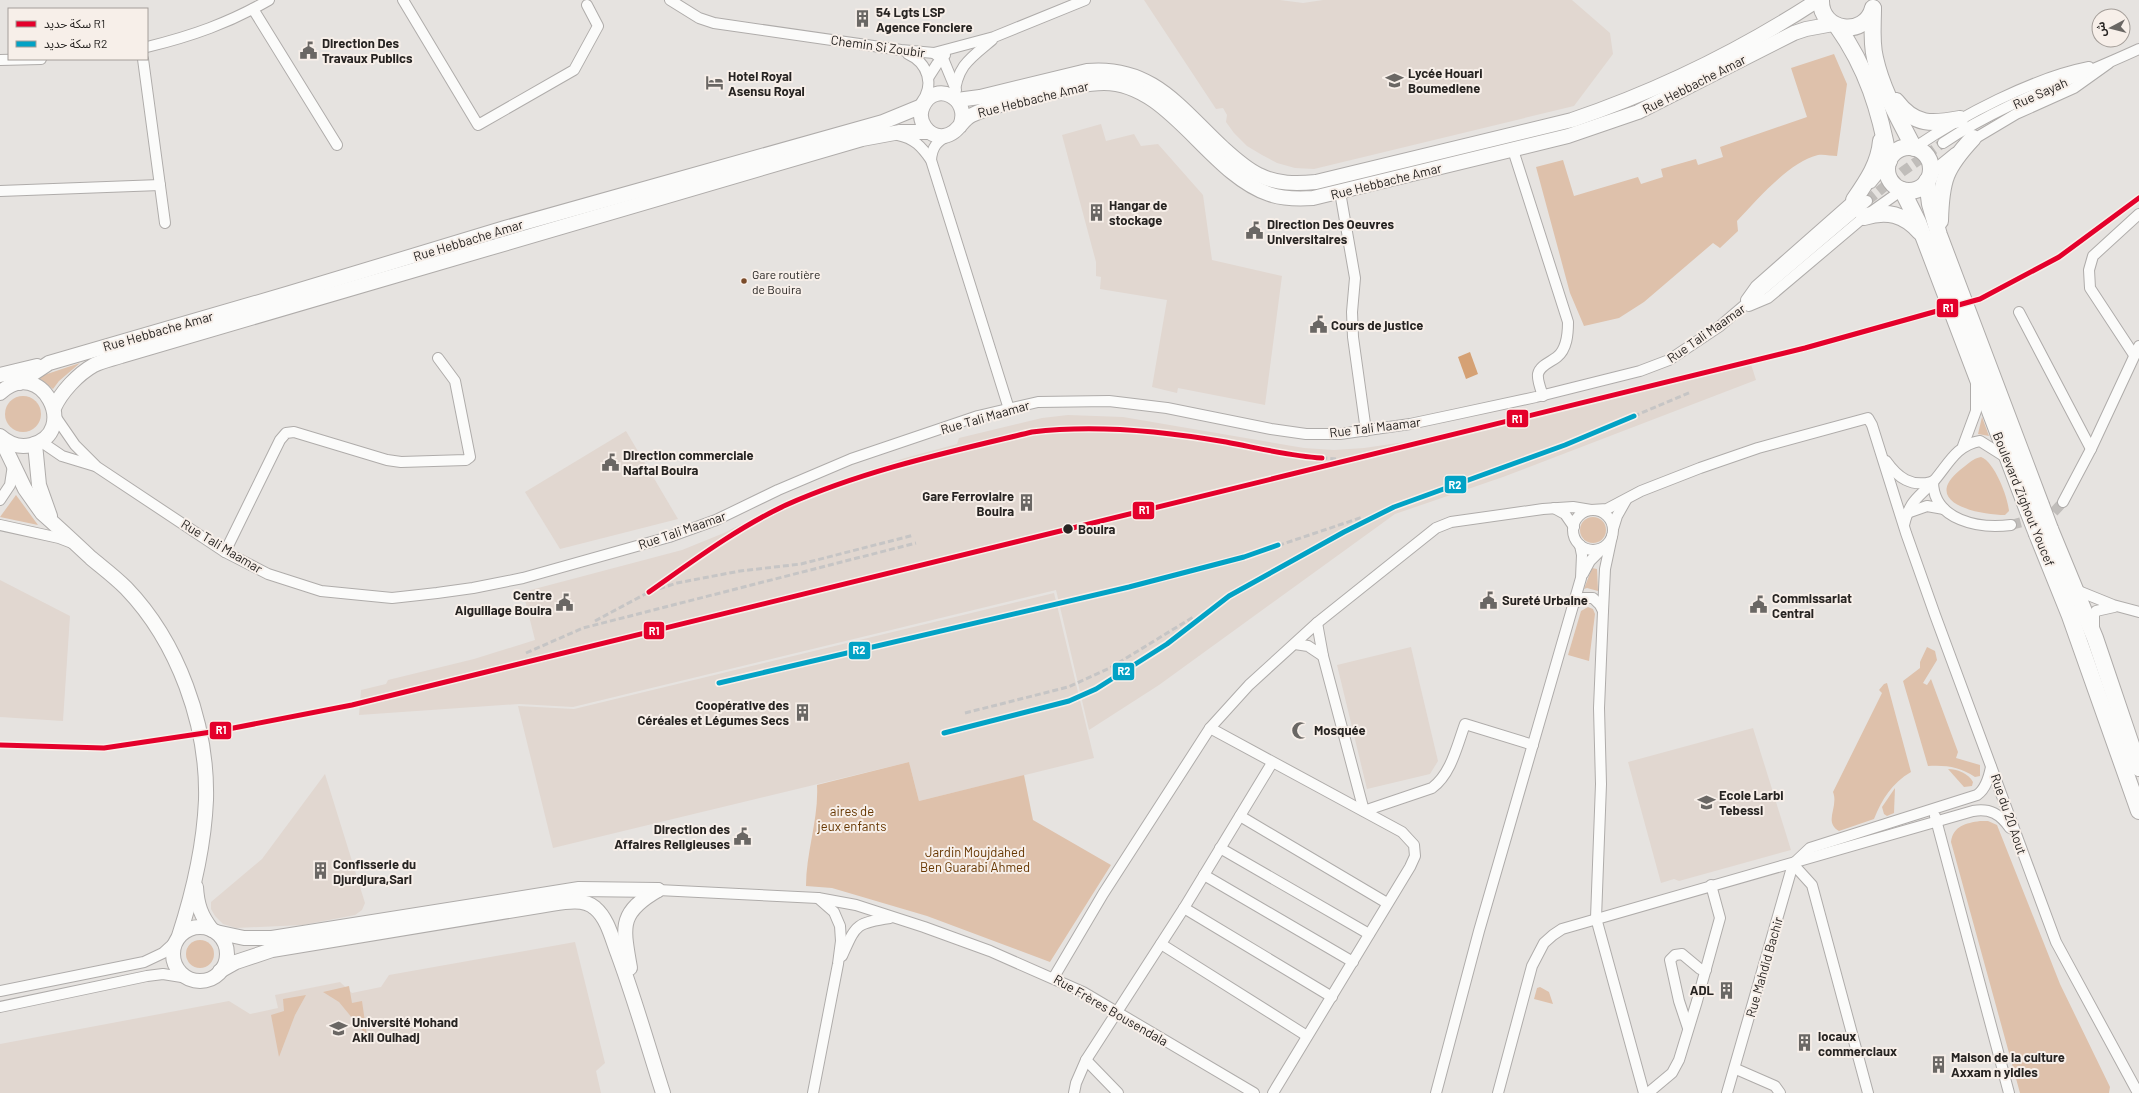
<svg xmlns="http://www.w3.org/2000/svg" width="2139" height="1093" font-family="Barlow,'Noto Sans Arabic',sans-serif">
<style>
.built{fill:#e1d7d0}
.green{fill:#dec1ab}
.water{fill:#d5a174}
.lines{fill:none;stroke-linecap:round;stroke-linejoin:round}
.minor-tunnel{stroke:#c0bdba;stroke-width:10;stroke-dasharray:10 5;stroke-linecap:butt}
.minor-casing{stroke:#afacaa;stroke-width:12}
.secondary-casing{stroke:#afacaa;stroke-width:16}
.primary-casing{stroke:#afacaa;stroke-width:18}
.minor{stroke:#fbfbfa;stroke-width:10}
.secondary{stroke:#fbfbfa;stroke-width:14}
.primary{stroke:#fbfbfa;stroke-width:16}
.rail{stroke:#c6c5c5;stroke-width:3;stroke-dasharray:6 3;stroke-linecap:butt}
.primary-bridge-casing{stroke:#afacaa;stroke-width:18;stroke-linecap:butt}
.primary-bridge{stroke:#fbfbfa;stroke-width:16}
.rail-1-casing{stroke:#f7efe9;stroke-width:8}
.rail-2-casing{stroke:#f7efe9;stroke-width:8}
.rail-1{stroke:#e4002b;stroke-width:5}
.rail-2{stroke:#02a2c5;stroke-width:5}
.bus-dot{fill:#7a4b2a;stroke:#f7efe9;stroke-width:1.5}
.stop-dot{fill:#272422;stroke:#f7efe9;stroke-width:1.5}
.labels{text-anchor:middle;stroke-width:4;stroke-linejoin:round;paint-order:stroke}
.bus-label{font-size:12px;fill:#272422;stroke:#f7efe9;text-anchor:start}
.poi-label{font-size:13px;font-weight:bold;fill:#272422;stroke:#f7efe9;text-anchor:start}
.street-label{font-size:13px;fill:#272422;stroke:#f7efe9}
.stop-label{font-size:13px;font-weight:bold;fill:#272422;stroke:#f7efe9;text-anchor:start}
.park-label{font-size:13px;fill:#663601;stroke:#f7efe9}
.line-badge{stroke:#f7efe9;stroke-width:1.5}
.badge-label{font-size:11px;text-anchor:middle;font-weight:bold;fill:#fff}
</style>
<rect width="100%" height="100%" fill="#e6e3e0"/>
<g class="built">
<polygon points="1144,0 1280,0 1303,3 1323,0 1572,0 1610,33 1613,54 1574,106 1314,169 1295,168 1277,163 1262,155 1247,146 1234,133 1226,122 1227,115 1223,108 1216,109"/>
<polygon points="1101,124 1106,141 1134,134 1141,146 1158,144 1203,195 1212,260 1282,276 1265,405 1178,388 1177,393 1152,387 1167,300 1100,289 1101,277 1096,276 1096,262 1062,135"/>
<polygon points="1749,358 1756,380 1503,477 1395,514 1159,685 1089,730 1056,590 573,707 519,704 359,715 361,690 386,684 388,680 474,659 535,640 523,592 682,550 724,533 791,499 844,478 905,458 957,444 959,438 1042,418 1068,415 1123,417 1304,448 1334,450 1364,448 1405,442"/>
<polygon points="626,431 678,519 560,549 525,492"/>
<polygon points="0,580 70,616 63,721 0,717"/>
<polygon points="1054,593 1094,758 919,801 909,762 553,848 518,706 574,709"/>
<polygon points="1411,647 1438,761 1430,774 1367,789 1337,665"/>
<polygon points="1753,728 1791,850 1679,881 1674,879 1661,883 1628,762"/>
<polygon points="325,774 365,903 362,910 355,915 303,925 236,928 223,924 215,916 211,909 211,902 262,859"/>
<polygon points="575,942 605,1063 596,1071 601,1093 0,1093 0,1044 229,1001 250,1014 278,1008 275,995 340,982 352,993 381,987 389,975"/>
</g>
<g class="green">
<path d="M1834 54 1847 84 1837 156C1831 156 1824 154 1818 155 1789 162 1757 200 1737 221L1738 231 1720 248 1713 243 1644 302 1619 318 1584 326 1570 293 1536 167 1563 160 1574 196 1638 177 1641 184 1663 177 1661 169 1696 159 1698 165 1723 157 1720 147 1807 117 1791 68Z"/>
<polygon points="80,363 59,381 53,389 38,377"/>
<circle cx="23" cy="414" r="18"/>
<polygon points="1982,417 1989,436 1978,434"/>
<path d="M1981 457C1995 462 2008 498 2009 511L2005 515C1979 515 1920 503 1960 470 1967 465 1973 458 1981 457Z"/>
<polygon points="16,495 38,525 0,517"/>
<circle cx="1593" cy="530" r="13"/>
<polygon points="1592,568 1597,569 1598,591 1587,588 1584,589"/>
<polygon points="1588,607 1593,609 1595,614 1589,661 1568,655 1581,611"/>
<path d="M1927 647 1935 651 1937 660 1923 683 1927 685 1931 679 1958 752 1956 758 1980 765V776L1975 777C1960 767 1947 765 1928 766L1903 681 1920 668V662Z"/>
<path d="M1887 683 1911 772C1892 783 1882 799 1874 819L1839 831C1823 822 1839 807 1833 792L1882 693 1879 690 1884 684Z"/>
<path d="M909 762 919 801 1024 775 1033 820 1111 865 1050 962 927 916 832 888 806 886C806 852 819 818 817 785Z"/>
<path d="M1948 769C1957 769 1968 773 1973 782L1972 786 1964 787Z"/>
<polygon points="1895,788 1894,813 1887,816 1884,814 1882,807"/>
<path d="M1980 821H1988L1997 825 2060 984 2110 1087 2109 1093H2020L1951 842C1953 826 1966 823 1980 821Z"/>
<circle cx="200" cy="954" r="14"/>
<polygon points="349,986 352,1003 362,1001 367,1036 339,1002 323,992"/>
<polygon points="1540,987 1549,992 1553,1004 1534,999 1537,988"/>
<polygon points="306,995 295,1015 279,1057 271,1015 284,1011 283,999"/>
</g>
<polygon class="water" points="1470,352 1478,374 1466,379 1458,357"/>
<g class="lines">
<g class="minor-tunnel">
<polyline points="1867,201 1902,172 1943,143"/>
<polyline points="2011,525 2052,514 2063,502"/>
</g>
<defs>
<g id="minor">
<polyline points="403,0 478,125 574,70 598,26 587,5"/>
<polyline points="670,0 699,18 714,23 901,50 934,53 994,37 1085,0"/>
<polyline points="253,9 337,145"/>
<path d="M147 47C192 36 229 23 269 0"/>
<polyline points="934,53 944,61 956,90"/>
<path d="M908 54C928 63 935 85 921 103"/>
<polyline points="143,59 165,223"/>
<polyline points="0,60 41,59"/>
<polyline points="928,78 937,64 945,55"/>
<path d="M954 97C957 66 969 59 992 40"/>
<path d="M898 135C914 138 922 147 931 160L1009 409"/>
<polyline points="1969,142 2016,114 2074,88 2109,63"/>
<path d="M1943 143C2003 103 2074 79 2139 49"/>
<path d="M1914 148C1961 116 2033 78 2089 67"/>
<path d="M1513 150 1568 322C1568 334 1567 349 1557 357 1551 362 1540 365 1538 374 1537 380 1541 390 1543 396"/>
<path d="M931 160C932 147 937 141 948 136"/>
<polyline points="1927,181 1939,166 1955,153"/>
<polyline points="1871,183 1889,161"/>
<polyline points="0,191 160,185"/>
<polyline points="1340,192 1355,278 1352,312 1353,337 1366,431"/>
<polyline points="1746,300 1756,286 1857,197"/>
<polyline points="1749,306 1768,298 1864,217 1902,190"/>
<polyline points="2019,312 2091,449"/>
<polyline points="2134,355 2090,288 2089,270 2093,256 2139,214"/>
<polyline points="55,416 75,445 97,467 225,552 268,574 321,591 392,598 437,593 473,588 523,578 669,537 716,520 778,490 851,459 978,416 1038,402 1109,401 1167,408 1271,429 1306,434 1340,434 1410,424 1457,414 1536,397 1640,371 1669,360 1720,326 1867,201"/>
<polyline points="40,441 62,456 95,466"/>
<polyline points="1963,446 1976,411 1976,385"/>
<path d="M1886 461C1898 478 1911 487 1931 482"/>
<path d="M1933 481C1933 521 1980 529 2011 525"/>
<polyline points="0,500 10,485 13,465"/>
<polyline points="2063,502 2091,449 2139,346"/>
<polyline points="1554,508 1565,514 1574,527"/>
<circle cx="1593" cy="530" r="20"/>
<polyline points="1907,513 1927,506 1944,509"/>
<polyline points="0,525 59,538 72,543"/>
<path d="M1904 525C1910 500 1917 499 1933 482 1948 465 1956 445 1980 441L2007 458"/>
<polyline points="1613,529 1617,516 1626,500"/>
<polyline points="1612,536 1605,569 1603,611 1599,708 1601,784 1596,918 1644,1093"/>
<polyline points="225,552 280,440 286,433 294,432 387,460 401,462 466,460 470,457 455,381 438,358"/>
<polyline points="1583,574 1590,561 1603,548"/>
<polyline points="2076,590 2113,605 2139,612"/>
<polyline points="1573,604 1583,598 1593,598 1600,605 1603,611"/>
<path d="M1317 623 1323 656 1364 811 1432 788C1451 774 1457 746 1465 724L1533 745"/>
<polyline points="2094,628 2094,615 2096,611 2114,607"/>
<polyline points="1295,644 1308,646 1323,656"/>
<polyline points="1210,728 1402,832 1414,845 1415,856 1410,867 1273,1093"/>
<polyline points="1240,816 1387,903"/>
<polyline points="1935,816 2009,1093"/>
<polyline points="1220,848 1369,934"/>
<polyline points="1793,864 1812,885 1868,1093"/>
<polyline points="1204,875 1353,962"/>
<polyline points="658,890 818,898 856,905 924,927 990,951 1083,992 1254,1093"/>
<polyline points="1184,908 1332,997"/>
<polyline points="1161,944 1307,1036"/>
<path d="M842 956C856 925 855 923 890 918"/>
<polyline points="1054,977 1103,894 1210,728 1249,685 1317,623 1436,528 1451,522 1543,509 1573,507 1591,510 1607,509 1641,491 1700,468 1758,448 1868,418 1872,425 1906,533 1935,615 2056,942 2138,1093"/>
<polyline points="0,991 144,962 163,953 175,942"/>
<polyline points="0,1007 147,976 163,974 188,978"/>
<polyline points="1688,1028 1679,1001 1670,960 1675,955 1682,954 1700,969 1706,970"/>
<polyline points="1086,1060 1118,1093"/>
<polyline points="1736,1069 1775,1086 1780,1093"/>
<polyline points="813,1093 838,964 841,941 840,926 834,912 818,898"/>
<polyline points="1074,1093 1076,1083 1086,1060 1184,908 1272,763"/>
<polyline points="1436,1093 1479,931 1581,578 1582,555 1580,545"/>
<path d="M1498 1093 1532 966 1544 943 1553 935 1562 929 1973 811C1990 808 2000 814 2010 828"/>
<polyline points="1648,1093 1672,1073 1679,1060 1697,1001 1720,918 1711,885"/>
<path d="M1727 1093 1793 864 1810 848 1977 795C1986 789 1989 777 1991 767"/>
</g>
<g id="secondary">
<path d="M957 100 980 97 1087 71C1152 65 1180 108 1223 148 1234 158 1246 169 1259 175 1277 184 1296 184 1316 182L1572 120C1657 91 1743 49 1818 0"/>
<path d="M960 126C972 98 935 80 923 106 916 120 928 138 944 136 958 134 961 120 972 115 995 104 1021 100 1045 94 1064 89 1084 83 1104 83 1170 83 1208 173 1269 194 1283 199 1298 199 1313 198L1568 136 1638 112 1794 33 1806 29 1833 24"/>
<polyline points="0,375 37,366"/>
<polyline points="19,383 49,363 290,293 505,228 883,122 922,106"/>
<path d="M0 393C41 354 81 433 31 445 19 448 9 444 0 436"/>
<path d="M54 408C61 392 78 374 94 365 102 361 112 359 121 356L862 139 900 132H929"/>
<path d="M0 437 25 489 42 513C59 528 75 543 91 558 103 568 115 577 126 588 178 642 208 725 206 800 204 846 193 893 179 936"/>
<polyline points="35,444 39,485 50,516"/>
<path d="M196 887C197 905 201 916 212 930"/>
<circle cx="200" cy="954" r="27"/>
<polyline points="216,932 244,938 272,938 579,889 658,890"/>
<path d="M630 968C623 927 618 913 658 890"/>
<path d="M220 971 236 962 272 950 545 905C560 903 583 897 595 908 608 919 612 939 618 954 635 1000 648 1046 663 1093"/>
</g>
<g id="primary">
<path d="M1821 0C1820 32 1865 38 1873 8"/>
<path d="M1873 9C1873 25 1871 42 1875 58 1882 90 1899 119 1914 148"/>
<path d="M1837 26C1867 68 1880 111 1889 161"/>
<path d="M1896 101C1915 126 1932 124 1960 119"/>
<circle cx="1909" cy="169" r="22"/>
<polyline points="1927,181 1930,204 1939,235 2041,505"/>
<polyline points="1902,190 1918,222 2028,511"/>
<path d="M1854 200C1867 181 1879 164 1881 141"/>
<path d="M1864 217C1887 210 1904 214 1920 232"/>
<path d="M1940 221C1941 180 1945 168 1973 138"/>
<polyline points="2050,529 2095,638 2139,768"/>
<polyline points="2037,534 2070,616 2139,811"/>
</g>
</defs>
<use href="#minor" class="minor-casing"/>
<use href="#secondary" class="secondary-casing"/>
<use href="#primary" class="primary-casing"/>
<use href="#minor" class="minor"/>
<use href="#secondary" class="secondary"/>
<use href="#primary" class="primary"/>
<g class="rail">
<path d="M649 592C693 561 737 528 786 505 865 470 949 452 1032 432 1096 424 1161 432 1224 442 1262 448 1298 456 1336 459"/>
<polyline points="595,621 649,592 677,583 740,571 801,564 914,535"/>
<polyline points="526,653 583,628 916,543"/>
<polyline points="719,683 1129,587 1244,557 1363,517"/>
<polyline points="965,713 1068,687 1110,668 1195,616"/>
<polyline points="944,733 1069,701 1096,689 1167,644 1229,596 1344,532 1394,507 1565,445 1691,392"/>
</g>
<defs>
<g id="primary-bridge">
<polyline points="2041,505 2050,529"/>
<polyline points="2028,511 2037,534"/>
</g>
</defs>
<use href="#primary-bridge" class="primary-bridge-casing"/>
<use href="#primary-bridge" class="primary-bridge"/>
<defs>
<g id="rail-1">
<path d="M649 592C693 561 737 528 786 505 865 470 949 452 1032 432 1096 424 1163 431 1226 442 1258 448 1289 456 1322 458"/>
<polyline points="0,745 104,748 218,731 352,705 1805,348 1980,299 2059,257 2139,198"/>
</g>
<g id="rail-2">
<polyline points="719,683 1129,587 1244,557 1278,545"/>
<polyline points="944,733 1069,701 1096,689 1167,644 1229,596 1344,532 1394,507 1565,445 1634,416"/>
</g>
</defs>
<use href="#rail-1" class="rail-1-casing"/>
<use href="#rail-2" class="rail-2-casing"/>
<use href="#rail-1" class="rail-1"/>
<use href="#rail-2" class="rail-2"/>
</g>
<defs>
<symbol id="building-bare" viewBox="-9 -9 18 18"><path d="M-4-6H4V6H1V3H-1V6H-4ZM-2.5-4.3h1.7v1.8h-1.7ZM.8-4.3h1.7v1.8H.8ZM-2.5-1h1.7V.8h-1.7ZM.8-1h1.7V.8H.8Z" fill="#6a6764" stroke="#f7efe9" stroke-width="2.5" paint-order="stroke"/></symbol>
<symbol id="civic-bare" viewBox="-9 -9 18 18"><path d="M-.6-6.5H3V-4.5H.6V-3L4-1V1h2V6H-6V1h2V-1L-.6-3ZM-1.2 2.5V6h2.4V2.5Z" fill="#6a6764" stroke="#f7efe9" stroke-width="2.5" paint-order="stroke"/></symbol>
<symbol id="school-bare" viewBox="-9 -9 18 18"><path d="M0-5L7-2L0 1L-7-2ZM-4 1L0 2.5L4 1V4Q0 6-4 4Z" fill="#6a6764" stroke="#f7efe9" stroke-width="2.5" paint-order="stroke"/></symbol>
<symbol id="hotel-bare" viewBox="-9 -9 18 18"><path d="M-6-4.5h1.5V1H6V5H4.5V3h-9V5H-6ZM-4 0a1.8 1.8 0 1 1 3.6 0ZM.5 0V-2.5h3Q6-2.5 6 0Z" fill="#6a6764" stroke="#f7efe9" stroke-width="2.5" paint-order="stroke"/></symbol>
<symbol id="mosque-bare" viewBox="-9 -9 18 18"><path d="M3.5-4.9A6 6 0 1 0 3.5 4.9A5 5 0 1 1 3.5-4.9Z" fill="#6a6764" stroke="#f7efe9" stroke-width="2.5" paint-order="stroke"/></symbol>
<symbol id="university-bare" viewBox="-9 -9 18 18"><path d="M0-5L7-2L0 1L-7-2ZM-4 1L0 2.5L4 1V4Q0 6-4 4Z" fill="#6a6764" stroke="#f7efe9" stroke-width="2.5" paint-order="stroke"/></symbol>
</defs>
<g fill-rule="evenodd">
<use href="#building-bare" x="850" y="6" width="25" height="25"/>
<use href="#civic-bare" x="296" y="38" width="25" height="25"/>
<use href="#school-bare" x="1382" y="68" width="25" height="25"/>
<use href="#hotel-bare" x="702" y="70" width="25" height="25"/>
<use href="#building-bare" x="1084" y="200" width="25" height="25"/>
<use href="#civic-bare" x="1242" y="218" width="25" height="25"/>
<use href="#civic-bare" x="1306" y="312" width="25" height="25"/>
<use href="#civic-bare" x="598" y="450" width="25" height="25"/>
<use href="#building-bare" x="1014" y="490" width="25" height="25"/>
<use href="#civic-bare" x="1476" y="588" width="25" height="25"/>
<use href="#civic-bare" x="552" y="590" width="25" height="25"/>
<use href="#civic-bare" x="1746" y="592" width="25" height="25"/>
<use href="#building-bare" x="790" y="700" width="25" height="25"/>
<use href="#mosque-bare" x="1288" y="718" width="25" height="25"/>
<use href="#school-bare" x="1694" y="790" width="25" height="25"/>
<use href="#civic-bare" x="730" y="824" width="25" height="25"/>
<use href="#building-bare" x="308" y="858" width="25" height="25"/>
<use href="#building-bare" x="1714" y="978" width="25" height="25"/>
<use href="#university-bare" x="326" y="1016" width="25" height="25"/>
<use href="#building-bare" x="1792" y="1030" width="25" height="25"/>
<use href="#building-bare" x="1926" y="1052" width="25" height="25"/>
</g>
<circle class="bus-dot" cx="744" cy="281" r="3.5"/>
<circle class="stop-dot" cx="1068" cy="529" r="5.5"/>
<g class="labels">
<g class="bus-label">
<text x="752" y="279">Gare routière<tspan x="752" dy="15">de Bouira</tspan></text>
</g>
<g class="poi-label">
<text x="876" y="17">54 Lgts LSP<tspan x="876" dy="15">Agence Fonciere</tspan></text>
<text x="322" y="48">Direction Des<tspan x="322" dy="15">Travaux Publics</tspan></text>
<text x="1408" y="78">Lycée Houari<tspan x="1408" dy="15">Boumediene</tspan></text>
<text x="728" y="81">Hotel Royal<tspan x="728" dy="15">Asensu Royal</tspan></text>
<text x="1109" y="210">Hangar de<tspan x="1109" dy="15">stockage</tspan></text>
<text x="1267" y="229">Direction Des Oeuvres<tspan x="1267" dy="15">Universitaires</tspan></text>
<text x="1331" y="330">Cours de justice</text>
<text x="623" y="460">Direction commerciale<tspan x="623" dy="15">Naftal Bouira</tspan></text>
<text x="1014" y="501" text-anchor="end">Gare Ferroviaire<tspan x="1014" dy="15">Bouira</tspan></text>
<text x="552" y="600" text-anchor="end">Centre<tspan x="552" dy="15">Aiguillage Bouira</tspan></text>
<text x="1772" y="603">Commissariat<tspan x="1772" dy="15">Central</tspan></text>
<text x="1502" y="605">Sureté Urbaine</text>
<text x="789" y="710" text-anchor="end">Coopérative des<tspan x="789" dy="15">Céréales et Légumes Secs</tspan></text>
<text x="1314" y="735">Mosquée</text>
<text x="1719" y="800">Ecole Larbi<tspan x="1719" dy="15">Tebessi</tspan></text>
<text x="730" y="834" text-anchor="end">Direction des<tspan x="730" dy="15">Affaires Religieuses</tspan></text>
<text x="333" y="869">Confisserie du<tspan x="333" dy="15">Djurdjura,Sarl</tspan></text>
<text x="1714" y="995" text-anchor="end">ADL</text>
<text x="352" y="1027">Université Mohand<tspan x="352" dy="15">Akli Oulhadj</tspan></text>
<text x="1818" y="1041">locaux<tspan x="1818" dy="15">commerciaux</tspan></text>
<text x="1951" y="1062">Maison de la culture<tspan x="1951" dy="15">Axxam n yidles</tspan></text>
</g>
<g class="street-label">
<text transform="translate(878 46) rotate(8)" y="5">Chemin Si Zoubir</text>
<text transform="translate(1694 84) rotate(-27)" y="5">Rue Hebbache Amar</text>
<text transform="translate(2040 93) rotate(-24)" y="5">Rue Sayah</text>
<text transform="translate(1033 99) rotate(-14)" y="5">Rue Hebbache Amar</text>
<text transform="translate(1386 181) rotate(-14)" y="5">Rue Hebbache Amar</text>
<text transform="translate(468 240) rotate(-17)" y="5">Rue Hebbache Amar</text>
<text transform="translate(158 331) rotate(-16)" y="5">Rue Hebbache Amar</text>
<text transform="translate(1706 333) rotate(-35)" y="5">Rue Tali Maamar</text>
<text transform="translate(985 417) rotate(-16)" y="5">Rue Tali Maamar</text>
<text transform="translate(1375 427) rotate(-7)" y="5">Rue Tali Maamar</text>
<text transform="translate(2024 499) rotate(68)" y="5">Boulevard Zighout Youcef</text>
<text transform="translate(682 530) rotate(-19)" y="5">Rue Tali Maamar</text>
<text transform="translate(222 546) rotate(31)" y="5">Rue Tali Maamar</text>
<text transform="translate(2009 814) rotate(71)" y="5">Rue du 20 Aout</text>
<text transform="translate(1764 967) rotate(-74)" y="5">Rue Mahdid Bachir</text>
<text transform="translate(1111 1010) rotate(30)" y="5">Rue Frères Bousendala</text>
</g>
<g class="stop-label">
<text x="1078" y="534">Bouira</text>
</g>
<g class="park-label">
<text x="852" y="816">aires de<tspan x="852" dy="15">jeux enfants</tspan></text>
<text x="975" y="857">Jardin Moujdahed<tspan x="975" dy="15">Ben Guarabi Ahmed</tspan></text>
</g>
</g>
<g class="line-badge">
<rect x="1936" y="298" width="23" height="20" rx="4" fill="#e4002b"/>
<rect x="1506" y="409" width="23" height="19" rx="4" fill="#e4002b"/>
<rect x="1444" y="475" width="23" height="19" rx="4" fill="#02a2c5"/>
<rect x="1132" y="501" width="23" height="19" rx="4" fill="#e4002b"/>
<rect x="643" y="621" width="22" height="19" rx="4" fill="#e4002b"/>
<rect x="848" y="641" width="23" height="19" rx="4" fill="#02a2c5"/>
<rect x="1112" y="662" width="23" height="19" rx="4" fill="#02a2c5"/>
<rect x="209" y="721" width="23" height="19" rx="4" fill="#e4002b"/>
</g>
<g class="badge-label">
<text x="1948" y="312">R1</text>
<text x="1517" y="423">R1</text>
<text x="1455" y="489">R2</text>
<text x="1144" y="514">R1</text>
<text x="654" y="635">R1</text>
<text x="859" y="654">R2</text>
<text x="1124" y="675">R2</text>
<text x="221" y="734">R1</text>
</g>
<rect x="8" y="8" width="140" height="52" fill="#f7efe9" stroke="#a49e99"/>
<rect x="16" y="21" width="20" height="6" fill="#e4002b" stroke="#a49e99"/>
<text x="44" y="28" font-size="12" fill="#272422">سكة حديد R1</text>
<rect x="16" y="41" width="20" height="6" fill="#02a2c5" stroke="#a49e99"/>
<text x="44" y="48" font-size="12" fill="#272422">سكة حديد R2</text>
<g transform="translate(2111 28) rotate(263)"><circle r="19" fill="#f7efe9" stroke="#a49e99"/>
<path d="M0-3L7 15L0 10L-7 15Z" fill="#6a6764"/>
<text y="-6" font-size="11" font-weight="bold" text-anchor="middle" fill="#272422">ش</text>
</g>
</svg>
